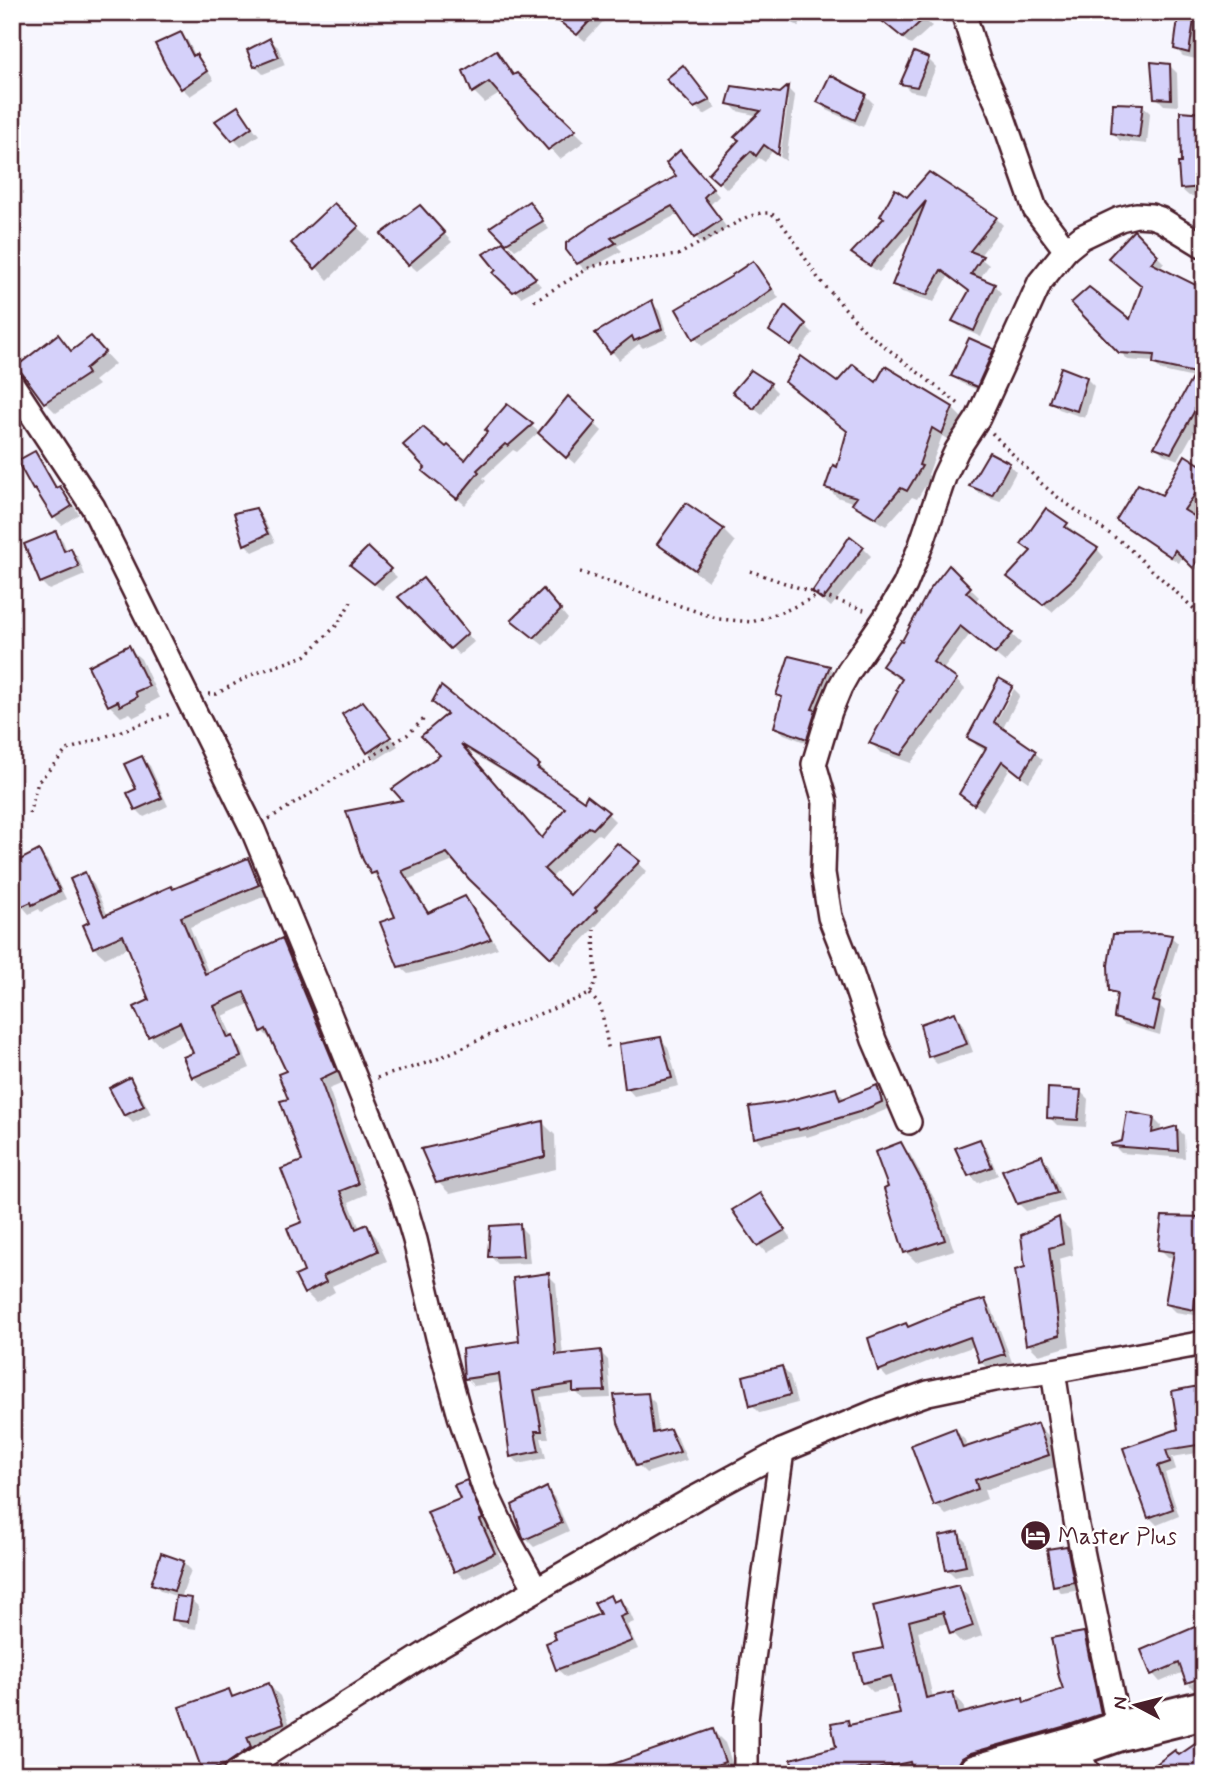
<svg xmlns="http://www.w3.org/2000/svg" width="1216" height="1786" font-family="Mynerve,sans-serif">
<style>
.shadow{fill:#0003;fill-rule:evenodd}
.building{fill:#d5d1fa;stroke:#4a1f2b;stroke-width:2;fill-rule:evenodd}
.lines{fill:none;stroke-linecap:round;stroke-linejoin:round}
.street-casing{stroke:#4a1f2b;stroke-width:28}
.highway-casing{stroke:#4a1f2b;stroke-width:44}
.path{stroke:#4a1f2b;stroke-width:3.5;stroke-dasharray:2 5;stroke-linecap:butt}
.street{stroke:#fff;stroke-width:23}
.highway{stroke:#fff;stroke-width:38}
.labels{text-anchor:middle;stroke-width:5;stroke-linejoin:round;paint-order:stroke}
.poi-label{font-size:24px;fill:#4a1f2b;stroke:#fff;text-anchor:start}
</style>
<rect width="100%" height="100%" fill="#f7f6fe"/>
<filter id="ink" filterUnits="userSpaceOnUse"><feTurbulence type="fractalNoise" baseFrequency=".0143" numOctaves="2"/><feDisplacementMap in="SourceGraphic" scale="14" xChannelSelector="R" yChannelSelector="G"/><feConvolveMatrix kernelMatrix="1 2 1 2 8 2 1 2 1" color-interpolation-filters="sRGB"/></filter>
<g filter="url(#ink)">
<g class="shadow">
<polygon points="565,12 612,12 585,41 559,19"/>
<polygon points="773,12 804,12 799,26 776,16"/>
<polygon points="915,12 932,26 911,45 887,25"/>
<polygon points="1099,12 1118,12 1118,16 1103,17"/>
<polygon points="1195,12 1204,12 1204,61 1183,56 1175,48 1193,21"/>
<polygon points="180,34 188,41 195,55 203,64 214,80 190,96 182,88 166,63"/>
<polygon points="270,40 278,47 285,65 263,74 255,66"/>
<polygon points="495,52 506,63 515,76 517,75 585,141 560,159 501,93 485,103 474,92 465,72"/>
<polygon points="928,59 936,67 925,94 910,91 903,84"/>
<polygon points="1169,65 1177,73 1178,106 1164,105 1156,97"/>
<polygon points="690,75 716,108 704,115 668,79"/>
<polygon points="788,89 795,96 786,161 780,157 788,100 784,100 777,154 772,151 765,162 759,158 727,189 711,174 741,140 759,116 737,111 729,103 781,95"/>
<polygon points="865,95 873,103 863,127 827,110 819,102"/>
<polygon points="1143,106 1150,113 1147,144 1120,141 1113,133"/>
<polygon points="237,108 259,135 241,147 233,139"/>
<polygon points="1204,122 1204,195 1189,196 1181,189 1183,164"/>
<polygon points="687,160 719,196 710,205 727,228 703,245 696,237 680,213 617,246 622,251 586,271 578,263 679,177"/>
<polygon points="929,174 996,218 1003,225 979,257 989,265 979,280 994,285 1001,293 981,337 961,328 954,321 970,292 949,275 934,302 902,292 894,285 916,228 879,272 861,261 854,253 907,200"/>
<polygon points="528,203 549,229 515,250 493,227"/>
<polygon points="334,206 370,239 328,280 294,243"/>
<polygon points="419,208 452,242 417,271 409,264"/>
<polygon points="1134,233 1164,263 1159,269 1204,291 1204,421 1201,419 1178,460 1163,454 1156,447 1194,378 1162,371 1154,364 1155,362 1128,360 1074,303 1130,322 1144,287"/>
<polygon points="509,251 541,286 521,297 496,273"/>
<polygon points="753,263 761,271 779,298 702,346 695,338"/>
<polygon points="651,303 659,310 668,337 643,348 639,344 619,360 597,334"/>
<polygon points="805,325 813,333 799,352 779,338 772,331"/>
<polygon points="58,337 72,352 102,350 115,364 94,381 98,385 56,413 45,402"/>
<polygon points="993,350 1001,358 985,393 961,383 953,375"/>
<polygon points="1086,378 1094,386 1085,418 1059,409 1051,401"/>
<polygon points="787,382 838,384 952,408 962,418 952,442 942,436 928,475 931,477 917,499 912,497 886,526 864,513 854,504 855,503 837,497 827,488 838,469 849,432 797,392"/>
<polygon points="770,385 777,392 762,415 734,392"/>
<polygon points="568,398 602,431 575,464 548,440"/>
<polygon points="507,406 539,432 517,452 513,450 483,478 486,481 465,505 432,478 465,462"/>
<polygon points="35,453 42,461 58,489 60,488 67,496 79,514 62,525 54,517 41,496 35,489 19,462"/>
<polygon points="1009,464 1016,472 1000,501 979,493 971,486"/>
<polygon points="1204,469 1204,500 1192,517 1204,524 1204,572 1202,574 1183,556 1179,563 1126,527 1118,519 1163,497"/>
<polygon points="255,510 263,518 275,542 253,552 245,544"/>
<polygon points="1046,510 1067,525 1075,532 1073,534 1097,549 1104,557 1080,587 1052,612 1017,584 1032,553 1023,544"/>
<polygon points="723,530 735,542 708,581 672,556 660,544"/>
<polygon points="56,533 63,541 67,551 71,550 78,557 85,575 49,590 41,582"/>
<polygon points="863,548 871,556 831,607 814,592"/>
<polygon points="368,550 397,577 382,590 360,573"/>
<polygon points="949,568 979,597 975,602 1021,643 1005,662 970,634 942,671 956,680 965,689 943,722 942,721 911,763 880,752 871,743 900,691 903,681 894,676 884,666 902,644"/>
<polygon points="431,588 474,642 459,655 401,597"/>
<polygon points="551,599 568,619 543,645 521,628"/>
<polygon points="128,647 141,659 159,698 146,705 148,710 134,717 130,713 121,717 109,705"/>
<polygon points="829,667 837,675 815,746 784,734 776,726 783,700 778,695"/>
<path d="M442 688 539 766 547 774 545 776 584 803 607 813 615 821 602 836 598 834 551 878 570 897 617 845 647 871 602 918 603 919 560 965 471 878 456 860 409 879 430 914 465 898 473 906 498 948 461 961 408 974 399 966 397 918 382 883 373 873 364 859 405 801 443 755 449 715ZM464 748 566 810 543 840Z"/>
<polygon points="1014,689 1020,695 1002,730 1035,753 1043,760 1029,782 1010,768 983,811 961,794 986,751 977,746 969,738 988,729 991,731"/>
<polygon points="363,703 398,746 376,760 368,752"/>
<polygon points="142,758 150,766 168,806 144,817 136,809"/>
<polygon points="39,853 47,860 66,899 41,912 39,909 29,914 22,906"/>
<polygon points="248,860 258,870 268,895 190,927 209,974 281,940 292,950 346,1082 329,1089 367,1194 349,1202 360,1229 366,1226 376,1237 387,1261 332,1286 335,1292 316,1303 306,1293 304,1162 290,1100 289,1072 272,1041 262,1031 251,1003 223,1016 233,1039 242,1049 250,1068 204,1088 193,1077 185,1058 195,1054 186,1033 160,1046 150,1036 151,1001 129,947 105,958 94,948 85,926 91,923 84,874 94,885 108,916"/>
<polygon points="1171,937 1178,943 1159,1005 1165,1011 1160,1035 1123,1024 1116,1018 1117,997 1111,991"/>
<polygon points="954,1014 962,1022 973,1052 937,1064 930,1057 922,1026"/>
<polygon points="660,1039 668,1047 679,1086 634,1096 627,1088"/>
<polygon points="129,1079 137,1087 151,1114 133,1123 125,1115"/>
<polygon points="876,1087 883,1094 888,1109 866,1118 807,1137 805,1135 762,1144 755,1137 785,1104 836,1090 843,1097 844,1100"/>
<polygon points="1080,1091 1088,1099 1086,1127 1057,1125 1049,1117"/>
<polygon points="1153,1118 1161,1126 1160,1132 1177,1128 1184,1135 1185,1158 1121,1153 1113,1145 1124,1142"/>
<polygon points="543,1123 555,1135 556,1169 450,1194 438,1182"/>
<polygon points="980,1141 987,1149 998,1175 978,1183 970,1175"/>
<polygon points="900,1144 910,1154 934,1198 938,1203 954,1250 916,1262 906,1252 890,1188"/>
<polygon points="1041,1157 1049,1165 1064,1201 1026,1211 1018,1203"/>
<polygon points="759,1196 767,1203 791,1239 766,1253 759,1245 735,1210"/>
<polygon points="1059,1219 1070,1230 1073,1255 1059,1259 1070,1346 1039,1355 1028,1344 1017,1272 1027,1269"/>
<polygon points="1204,1219 1204,1290 1201,1316 1175,1312 1167,1304 1175,1258 1168,1257 1160,1249"/>
<polygon points="519,1226 527,1234 530,1263 498,1264 490,1256"/>
<polygon points="548,1275 556,1283 563,1356 600,1352 608,1360 611,1398 583,1399 576,1392 540,1397 549,1438 541,1438 546,1458 519,1464 512,1456 501,1382 474,1386 466,1378 520,1343"/>
<polygon points="984,1301 992,1309 1012,1362 988,1369 980,1361 975,1346 938,1359 937,1358 887,1378 880,1370 906,1325 909,1328"/>
<polygon points="782,1368 790,1376 797,1403 760,1413 752,1405"/>
<polygon points="1204,1388 1204,1452 1172,1457 1176,1469 1165,1473 1179,1516 1157,1525 1149,1517 1125,1449 1180,1430"/>
<polygon points="647,1395 655,1403 659,1434 670,1431 678,1439 687,1460 646,1473 638,1465 620,1423"/>
<polygon points="1038,1425 1048,1435 1058,1466 984,1490 987,1499 946,1515 936,1505 955,1430 965,1440 968,1448"/>
<polygon points="466,1482 474,1490 490,1527 487,1528 502,1561 464,1579 456,1571"/>
<polygon points="546,1490 554,1497 569,1531 534,1547 526,1539"/>
<polygon points="959,1534 966,1541 973,1573 955,1577 947,1569"/>
<polygon points="1066,1548 1074,1556 1081,1590 1062,1593 1054,1585"/>
<polygon points="183,1562 191,1570 181,1598 191,1600 199,1607 196,1629 182,1627 174,1619 178,1597 161,1591 153,1583"/>
<polygon points="958,1587 969,1597 982,1636 962,1643 952,1633 948,1623 918,1631 933,1698 953,1694 963,1704 965,1714 1022,1699 1027,1704 1066,1690 1084,1634 1094,1644 1110,1724 968,1774 915,1774 914,1772 797,1774 838,1749 847,1722 851,1726 902,1715 895,1687 873,1692 863,1682 885,1649 875,1608"/>
<polygon points="610,1597 616,1603 620,1601 628,1608 634,1622 627,1625 638,1649 566,1677 558,1670 548,1644 602,1615"/>
<polygon points="1204,1625 1189,1680 1189,1684 1204,1679 1204,1687 1194,1690 1187,1682 1184,1672 1160,1682 1153,1674 1143,1651"/>
<polygon points="269,1685 280,1696 293,1734 238,1774 207,1774 205,1772 229,1691 236,1698"/>
<polygon points="713,1731 725,1743 736,1774 621,1774"/>
</g>
<g class="building">
<polygon points="547,12 598,12 577,35"/>
<polygon points="871,12 931,12 903,38"/>
<polygon points="1178,18 1194,20 1189,53 1174,49"/>
<polygon points="181,32 193,56 196,54 207,71 181,89 165,64 155,44"/>
<polygon points="270,38 279,57 254,67 247,50"/>
<polygon points="496,50 513,75 517,73 576,130 548,150 489,82 472,93 463,71"/>
<polygon points="914,52 929,58 917,87 900,84"/>
<polygon points="1151,62 1170,64 1171,99 1154,98"/>
<polygon points="683,65 710,100 694,108 666,79"/>
<polygon points="830,75 866,94 855,120 817,102"/>
<polygon points="732,86 780,93 788,86 778,155 764,145 756,156 751,151 718,183 708,174 739,140 734,137 761,111 727,104"/>
<polygon points="1113,103 1143,104 1139,138 1111,133"/>
<polygon points="238,106 252,127 232,141 215,121"/>
<polygon points="1180,111 1204,113 1204,187 1180,189 1178,163 1181,163"/>
<polygon points="680,150 713,188 704,197 721,220 694,238 672,206 611,238 616,243 577,264 566,250 566,243 601,219 676,176 666,163"/>
<polygon points="929,172 997,217 970,251 983,256 971,274 995,284 974,331 952,321 969,291 941,270 927,295 892,285 926,201 870,266 851,253 884,218 880,216 895,189 907,197"/>
<polygon points="529,201 543,221 506,243 490,227"/>
<polygon points="334,203 359,226 315,269 291,243"/>
<polygon points="420,205 445,233 408,265 381,234"/>
<polygon points="1134,230 1158,255 1151,263 1204,289 1204,394 1171,453 1154,447 1195,373 1153,364 1154,355 1119,353 1071,303 1089,287 1130,319 1142,286 1108,258"/>
<polygon points="503,242 536,278 513,292 493,273 496,270 483,254"/>
<polygon points="753,261 772,289 735,315 693,339 676,309 732,276 732,275"/>
<polygon points="652,300 662,329 634,341 632,336 610,353 595,333"/>
<polygon points="785,305 806,324 791,346 769,331"/>
<polygon points="58,334 71,351 91,336 105,352 85,369 88,374 44,403 17,366"/>
<polygon points="969,338 994,349 977,387 951,376"/>
<polygon points="801,356 837,382 853,364 876,382 885,366 953,407 942,434 932,428 919,465 922,466 907,491 901,488 876,518 852,504 857,497 825,488 833,465 837,467 847,431 785,382"/>
<polygon points="1061,367 1087,377 1077,411 1049,402"/>
<polygon points="751,370 771,383 754,409 732,392"/>
<polygon points="568,396 596,422 566,458 538,433"/>
<polygon points="507,404 533,424 508,446 505,444 477,470 479,472 457,499 422,471 425,468 403,445 423,427 446,447 448,445 465,460 487,432 485,430"/>
<polygon points="35,451 56,488 60,486 72,506 53,518 35,489 33,490 17,461"/>
<polygon points="989,452 1010,463 992,495 969,486"/>
<polygon points="1185,455 1204,467 1204,482 1184,510 1204,522 1204,553 1193,568 1175,550 1171,557 1116,520 1138,484 1162,495"/>
<polygon points="686,503 724,529 695,570 657,544"/>
<polygon points="256,508 268,534 244,545 234,513"/>
<polygon points="1046,508 1068,523 1065,527 1098,548 1073,579 1043,605 1007,577 1031,551 1021,544"/>
<polygon points="56,531 64,551 71,548 79,567 40,583 24,544"/>
<polygon points="850,536 864,547 823,600 812,592"/>
<polygon points="368,547 391,569 374,584 350,565"/>
<polygon points="949,565 971,587 966,592 1013,633 995,654 960,626 933,662 957,679 933,714 932,713 901,755 869,743 898,691 896,689 902,679 882,666 900,640 902,641 928,592"/>
<polygon points="423,578 468,633 450,649 398,597"/>
<polygon points="543,589 561,610 534,638 511,620"/>
<polygon points="129,645 149,686 135,692 137,697 120,706 118,701 108,706 88,666"/>
<polygon points="789,656 830,666 812,709 816,710 807,739 774,727 782,697 776,695"/>
<polygon points="999,678 1013,686 994,722 1036,751 1021,776 1002,761 974,805 959,794 986,748 967,738"/>
<path d="M441 686 540 765 537 768 584 801 587 795 609 812 593 829 589 827 544 869 570 895 617 843 640 861 595 908 597 910 551 958 469 879 447 853 402 871 428 913 465 896 491 939 453 953 398 967 380 922 395 917 376 872 371 874 363 860 346 811 402 800 392 789 440 755 421 736 447 714 432 702ZM461 744 565 808 542 838Z"/>
<polygon points="363,701 391,737 367,753 342,714"/>
<polygon points="142,756 162,798 135,810 127,793 136,789 124,764"/>
<polygon points="39,850 60,891 32,905 31,902 20,907 12,891 12,864"/>
<polygon points="248,858 259,885 181,917 205,974 282,938 337,1071 320,1079 358,1184 340,1191 356,1229 367,1224 378,1251 323,1276 326,1282 304,1294 295,1276 304,1272 287,1228 302,1222 281,1169 302,1161 280,1101 288,1099 278,1074 286,1071 266,1029 261,1032 244,992 214,1006 228,1038 233,1036 241,1057 192,1078 183,1057 193,1053 180,1022 148,1037 134,1007 149,1000 123,935 93,948 83,925 89,922 70,879 85,872 104,916 171,886 173,889"/>
<polygon points="1159,933 1172,935 1153,1001 1160,1003 1154,1030 1114,1018 1117,993 1109,991 1108,965 1113,934"/>
<polygon points="955,1012 967,1044 928,1057 920,1024"/>
<polygon points="661,1037 672,1078 625,1089 619,1044"/>
<polygon points="130,1077 144,1106 124,1116 109,1088"/>
<polygon points="877,1085 882,1102 859,1112 799,1130 798,1128 754,1138 749,1107 784,1102 836,1088 840,1100"/>
<polygon points="1048,1088 1081,1090 1078,1120 1047,1118"/>
<polygon points="1127,1112 1154,1117 1152,1133 1177,1126 1178,1151 1111,1146 1111,1144 1122,1141"/>
<polygon points="543,1121 545,1157 436,1183 421,1149"/>
<polygon points="980,1139 992,1167 968,1176 955,1148"/>
<polygon points="901,1142 927,1191 928,1191 945,1240 904,1253 884,1189 888,1187 875,1152"/>
<polygon points="1042,1155 1057,1193 1017,1204 1002,1170"/>
<polygon points="760,1193 785,1230 757,1246 732,1210"/>
<polygon points="1162,1216 1204,1217 1204,1256 1199,1255 1194,1310 1165,1304 1174,1252 1158,1250"/>
<polygon points="1059,1217 1063,1244 1049,1248 1060,1335 1026,1345 1015,1270 1025,1267 1021,1235"/>
<polygon points="520,1224 523,1256 488,1257 490,1226"/>
<polygon points="549,1273 556,1355 601,1350 605,1391 573,1392 573,1384 534,1390 542,1431 535,1431 539,1451 510,1457 499,1374 464,1379 462,1349 519,1341 513,1278"/>
<polygon points="985,1299 1005,1355 1001,1355 979,1362 970,1337 929,1352 928,1351 878,1371 868,1338 906,1323 908,1327 951,1309"/>
<polygon points="782,1366 790,1395 750,1406 743,1376"/>
<polygon points="1204,1385 1204,1444 1166,1450 1170,1462 1158,1466 1173,1509 1148,1518 1123,1448 1178,1429 1172,1391"/>
<polygon points="648,1393 653,1433 670,1429 680,1452 636,1466 618,1423 614,1395"/>
<polygon points="1038,1423 1049,1455 975,1480 978,1489 934,1506 911,1445 955,1428 963,1448"/>
<polygon points="467,1480 483,1519 480,1520 495,1553 454,1572 427,1512 460,1499 454,1485"/>
<polygon points="547,1487 562,1523 524,1540 512,1505"/>
<polygon points="959,1532 966,1566 946,1570 939,1536"/>
<polygon points="1067,1546 1074,1582 1053,1586 1047,1549"/>
<polygon points="161,1553 184,1561 174,1591 151,1584"/>
<polygon points="959,1585 973,1626 950,1634 943,1612 909,1621 926,1698 953,1692 958,1714 1023,1698 1024,1703 1063,1689 1059,1677 1051,1638 1084,1632 1101,1714 1066,1726 971,1753 962,1758 957,1767 926,1774 913,1774 910,1762 871,1770 870,1767 837,1774 795,1774 791,1759 836,1747 831,1723 848,1720 849,1725 900,1714 891,1676 862,1683 855,1654 883,1648 873,1606"/>
<polygon points="610,1595 613,1602 620,1599 627,1614 620,1617 632,1641 556,1670 546,1643 556,1639 553,1632 600,1614 594,1603"/>
<polygon points="176,1596 192,1598 188,1622 172,1620"/>
<polygon points="1204,1623 1204,1677 1186,1683 1179,1663 1151,1675 1141,1650"/>
<polygon points="269,1683 284,1723 247,1737 251,1747 225,1765 203,1773 179,1707 229,1689 232,1697"/>
<polygon points="713,1729 725,1762 692,1774 594,1774 593,1771"/>
<polygon points="1204,1738 1204,1774 1143,1774 1175,1750 1179,1755"/>
</g>
<g class="lines">
<defs>
<g id="street">
<polyline points="963,12 978,60 1001,112 1035,209 1066,250"/>
<polyline points="12,384 93,507 253,830 328,1011 402,1196 415,1240 438,1337 460,1416 485,1490 510,1543 536,1589"/>
<polyline points="909,1122 874,1040 845,955 830,917 823,873 825,802 814,764 830,711 840,687 849,671 886,617 905,585 921,545 944,477 957,450 978,418 1040,282 1066,250 1082,237 1120,219 1136,215 1151,216 1160,219 1204,246"/>
<polyline points="1053,1371 1076,1521 1119,1731"/>
<polyline points="1073,1747 1089,1774"/>
<polyline points="235,1774 435,1648 695,1498 782,1451 880,1410 928,1393 995,1379 1053,1371 1204,1343"/>
<polyline points="746,1774 746,1720 753,1659 782,1451"/>
</g>
<polyline id="highway" points="977,1774 1073,1747 1119,1731 1204,1710"/>
</defs>
<use href="#street" class="street-casing"/>
<use href="#highway" class="highway-casing"/>
<g class="path">
<polyline points="534,301 589,268 601,264 678,255 747,217 761,213 770,213 777,217 791,236 818,278 866,332 960,405"/>
<polyline points="992,433 1043,485 1060,499 1123,543 1204,618"/>
<polyline points="750,571 864,610"/>
<polyline points="580,572 719,619 752,622 787,610 819,595"/>
<polyline points="208,694 216,694 251,675 305,656 338,624 353,598"/>
<polyline points="29,814 38,782 67,750 173,713"/>
<polyline points="269,819 407,735 426,717"/>
<polyline points="590,994 601,1007 609,1052"/>
<polyline points="377,1078 433,1061 514,1024 590,994 597,980 595,964 594,930"/>
</g>
<use href="#street" class="street"/>
<use href="#highway" class="highway"/>
</g>
</g>
<defs>
<symbol id="hotel-disc" viewBox="-11 -11 22 22"><circle r="9.5" fill="#4a1f2b" stroke="#fff"/><path d="M-6-4.5h1.5V1H6V5H4.5V3h-9V5H-6ZM-4 0a1.8 1.8 0 1 1 3.6 0ZM.5 0V-2.5h3Q6-2.5 6 0Z" fill="#fff"/></symbol>
</defs>
<g fill-rule="evenodd">
<use href="#hotel-disc" x="1018" y="1518" width="35" height="35"/>
</g>
<g class="labels">
<g class="poi-label">
<text x="1058" y="1544">Master Plus</text>
</g>
</g>
<rect width="1216" height="1786" fill="none" stroke="#fff" stroke-width="42"/>
<rect x="21" y="21" width="1174" height="1744" fill="none" stroke="#4a1f2b" stroke-width="2.5" filter="url(#ink)"/>
<g transform="translate(1136 1705) rotate(277)" stroke="#ffffff" stroke-width="5" paint-order="stroke">
<path d="M0-5L12 26L0 18L-12 26Z" fill="#4a1f2b"/>
<text y="-10" font-size="19" font-weight="bold" text-anchor="middle" fill="#4a1f2b">N</text>
</g>
</svg>
